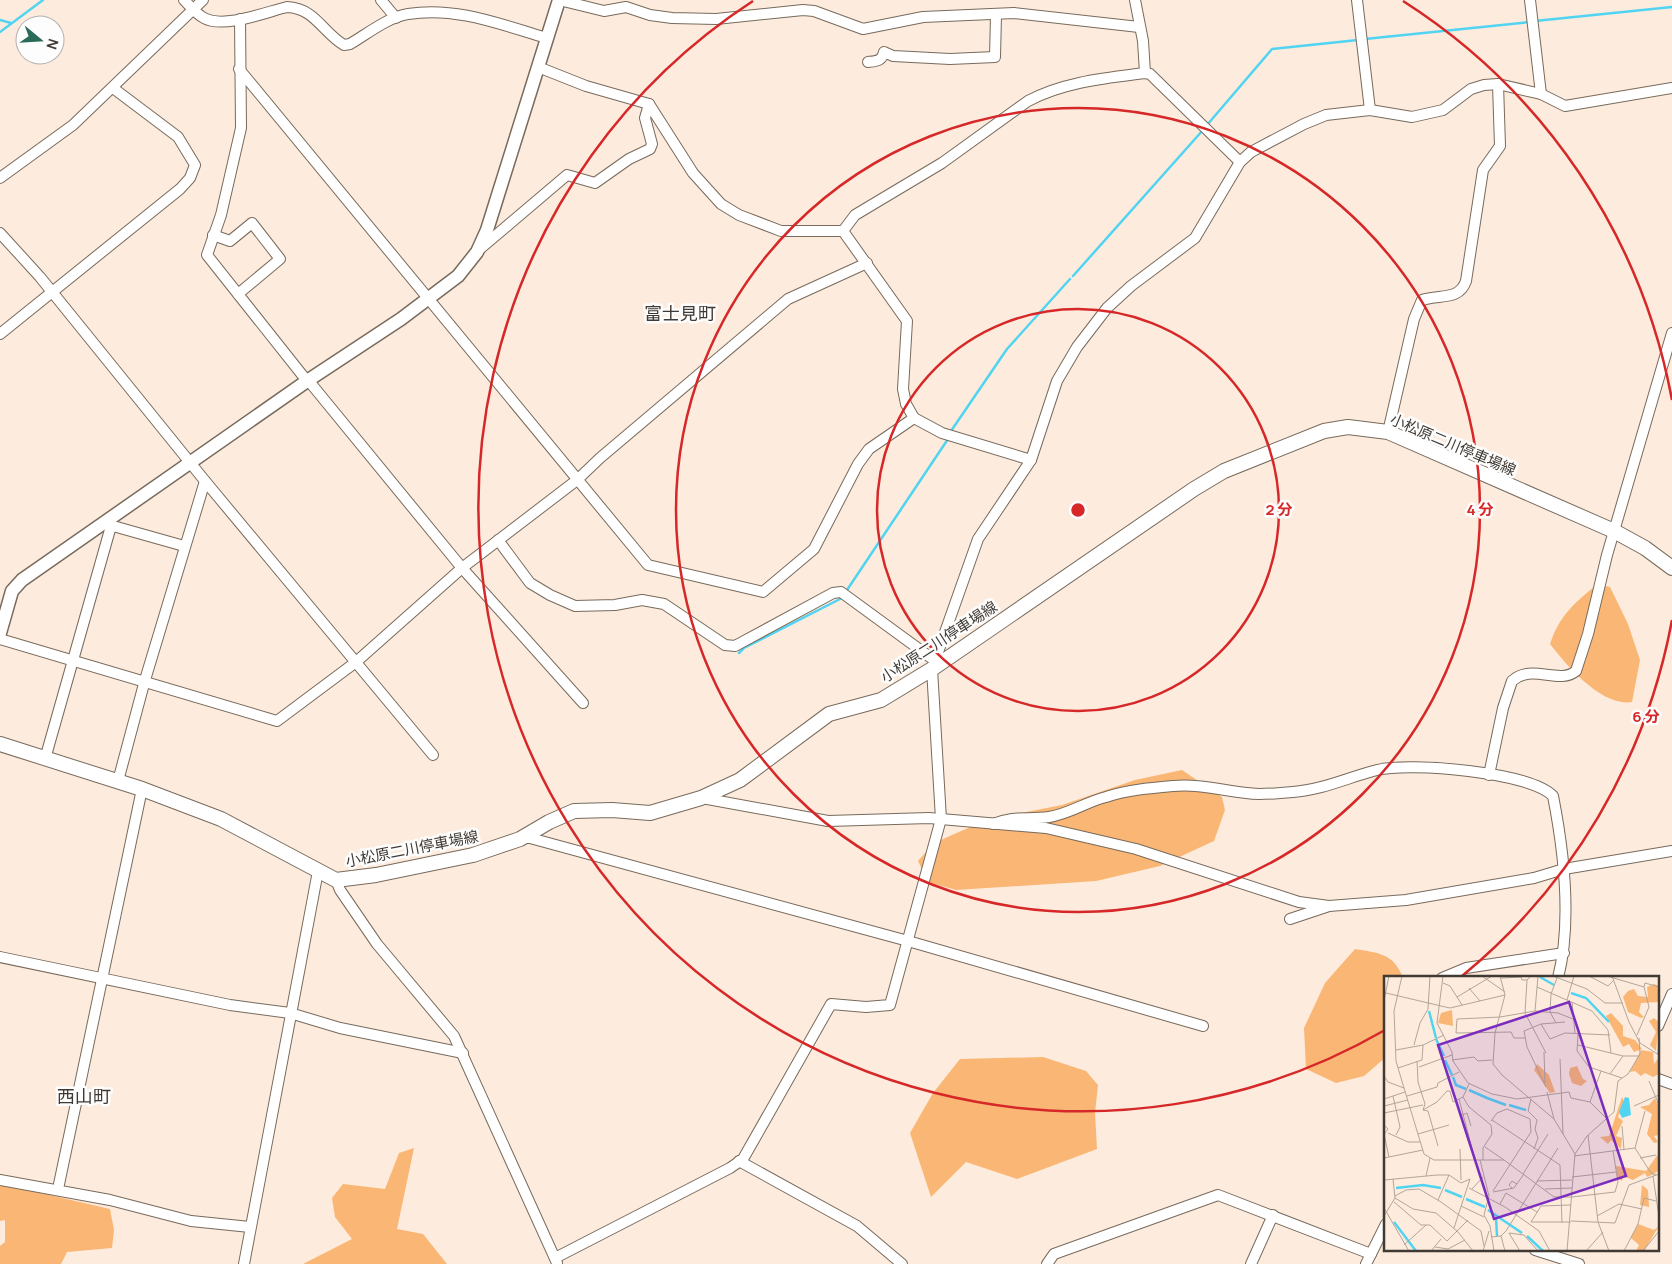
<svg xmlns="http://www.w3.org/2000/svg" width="1672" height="1264" font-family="Manrope,'Noto Sans JP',sans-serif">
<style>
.green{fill:#fab674}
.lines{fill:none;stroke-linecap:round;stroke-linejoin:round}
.stream{stroke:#51d4f2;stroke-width:2.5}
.minor-casing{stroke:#786a5c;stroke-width:12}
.tertiary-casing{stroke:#786a5c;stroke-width:15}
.secondary-casing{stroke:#786a5c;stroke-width:16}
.minor{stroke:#fff;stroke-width:10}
.tertiary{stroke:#fff;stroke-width:12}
.secondary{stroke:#fff;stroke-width:14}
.ring{fill:none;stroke:#d62828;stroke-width:2.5}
.labels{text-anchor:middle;stroke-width:5;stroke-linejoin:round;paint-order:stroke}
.street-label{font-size:15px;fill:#413a34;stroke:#fdfdfd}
.quarter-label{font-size:18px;fill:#413a34;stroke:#fdfdfd}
.inset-river{fill:none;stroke:#51d4f2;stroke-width:2.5}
.inset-road{fill:none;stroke:#b2a599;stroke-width:1}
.view{fill:#7b2cbf;fill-opacity:0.15;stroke:#7b2cbf;stroke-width:2.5}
.inset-edge{fill:none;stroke:#413a34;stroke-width:2.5}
.centre{fill:#d62828;stroke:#fdfdfd;stroke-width:2.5}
.ring-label{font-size:15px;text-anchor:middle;font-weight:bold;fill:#d62828;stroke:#fdfdfd;stroke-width:5;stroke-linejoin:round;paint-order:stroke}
</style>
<rect width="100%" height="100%" fill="#fdecdd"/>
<g class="green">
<path d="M1598 584 1610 587 1628 624 1640 660 1632 702C1602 707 1567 666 1550 644 1559 616 1575 602 1598 584Z"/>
<polygon points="1182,770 1222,797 1225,810 1214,841 1160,866 1096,881 956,890 928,882 918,861 934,843 986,820 1062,805 1135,780"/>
<path d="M1355 949C1378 953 1394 953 1403 978H1386V1057L1364 1076 1336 1083 1306 1069 1304 1028 1325 983Z"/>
<polygon points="1043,1057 1086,1071 1098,1085 1095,1113 1097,1149 1017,1179 966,1162 931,1197 910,1133 933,1093 960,1059"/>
<polygon points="414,1148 397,1229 423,1234 447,1264 303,1264 352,1239 335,1217 332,1198 343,1184 385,1189 399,1153"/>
<polygon points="2,1184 110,1209 114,1230 112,1248 67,1252 61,1264 0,1264 0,1246 5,1242 5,1220 0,1221 0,1186"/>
</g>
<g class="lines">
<g class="stream">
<polyline points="0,20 11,23"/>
<polyline points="1535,21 1672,7"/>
<polyline points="0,32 43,0"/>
<polyline points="1365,39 1530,22"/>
<polyline points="1207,125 1272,49 1358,40"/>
<polyline points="1073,276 1203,130"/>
<polyline points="951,431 1007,349 1070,279"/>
<polyline points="847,590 948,439"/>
<polyline points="739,653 744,648 840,599"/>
</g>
<defs>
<g id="minor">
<path d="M184 0C190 6 196 14 204 18 224 29 266 12 287 7 315 8 323 33 344 45L350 44C367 34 388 17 408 14 456 6 502 25 547 38"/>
<polyline points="381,0 396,18"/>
<polyline points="559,0 604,11 626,7 650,15 672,18 716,19 803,10 814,11 863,29 923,17 1014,13 1139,27"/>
<polyline points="1135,0 1143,41 1145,73"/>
<polyline points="1357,0 1370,110"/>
<polyline points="1530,0 1541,94"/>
<polyline points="240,19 241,128 221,215 207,255 307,381"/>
<path d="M868 62C877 61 882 61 884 52L893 56 950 59 995 57 996 15"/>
<polyline points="538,67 586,86 649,104"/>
<polyline points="239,69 648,565 763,592 814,549 858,464 869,449 914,418"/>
<polyline points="649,104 693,173 721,204 739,215 781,231 843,231"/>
<polyline points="0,178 73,125 203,0"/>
<path d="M843 231 855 215 942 163 1028 101C1063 82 1106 78 1145 73L1150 74 1240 162"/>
<polyline points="843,231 907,321 903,389 906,404 914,418 942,433 1031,460"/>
<polyline points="0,233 40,277 205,481 433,755"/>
<polyline points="213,235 230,241 252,223 280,259 238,294"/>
<polyline points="481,248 567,175 595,183 629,159 650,149 652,144 645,118 649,104"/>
<polyline points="0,334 180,189 190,178 195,165 178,137 113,88"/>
<polyline points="308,380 462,568 583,703"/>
<path d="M1388 432 1414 319 1422 300C1440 294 1459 301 1466 281L1483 170 1500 146 1498 84"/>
<polyline points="106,524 184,546"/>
<polyline points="498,540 530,583 550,595 575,606 615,605 642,600 664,604 725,645 735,646 833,593 841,592 934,660"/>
<polyline points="0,639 277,721 356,662 462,568 577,480 600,458 788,299 867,263"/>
<polyline points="45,759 111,526"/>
<path d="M1489 775 1503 708 1512 681C1531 663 1559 685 1576 671L1588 634 1607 555 1672 333"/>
<polyline points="118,781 145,680 205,481"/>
<polyline points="702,798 828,821 929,818 1046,828 1136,849 1299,902 1329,906"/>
<path d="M993 824C1016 815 1027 820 1049 817 1069 814 1086 802 1106 797 1127 790 1150 788 1173 786 1202 783 1230 793 1259 794 1270 794 1282 793 1293 792 1322 790 1349 777 1377 770 1410 762 1530 772 1553 796 1564 852 1572 922 1558 978"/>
<polyline points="522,838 530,838 908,941 1203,1026"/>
<polyline points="336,880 340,890 377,944 454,1036 557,1263"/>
<polyline points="1290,919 1329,906 1406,900 1534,878 1564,869 1672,851"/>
<polyline points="0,957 230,1005 290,1013 340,1028 463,1053"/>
<polyline points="1442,978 1466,968 1564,953"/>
<polyline points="1658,1026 1672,994"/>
<polyline points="1658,1079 1672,1084"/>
<polyline points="739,1161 857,1226 902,1264"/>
<polyline points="0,1180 110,1200 191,1221 250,1227"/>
<polyline points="58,1189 142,789"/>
<polyline points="1535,1250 1579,1264"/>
<polyline points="555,1258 730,1168 743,1159 831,1004 866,1007 890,1005 941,819 932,669 978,539 1031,460 1057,381 1077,347 1107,308 1131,286 1195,238 1240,162 1251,152 1304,124 1326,115 1370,110 1412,117 1443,110 1471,89 1484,85 1498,84 1541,94 1565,106 1672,88"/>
<polyline points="244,1264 318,871"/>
<polyline points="1047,1264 1054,1254 1218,1195 1371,1254"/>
<polyline points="1251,1264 1273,1215"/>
<polyline points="1366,1264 1386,1224"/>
</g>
<polyline id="tertiary" points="0,633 12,591 22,580 307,381 401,319 458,276 477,252 487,230 559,0"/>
<polyline id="secondary" points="0,744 142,789 221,819 336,880 376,875 473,855 520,839 549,822 574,811 612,810 650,813 701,798 740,780 829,714 881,700 932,669 1194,489 1224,471 1324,431 1348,427 1388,432 1614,531 1645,548 1672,568"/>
</defs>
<use href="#minor" class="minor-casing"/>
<use href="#tertiary" class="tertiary-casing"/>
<use href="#secondary" class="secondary-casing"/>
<use href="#minor" class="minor"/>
<use href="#tertiary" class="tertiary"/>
<use href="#secondary" class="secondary"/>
</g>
<g class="ring">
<circle cx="1078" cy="510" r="201"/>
<circle cx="1078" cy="510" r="402"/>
<path d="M1672 620A604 604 0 0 1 1462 976M1385 1030A604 604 0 0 1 753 1M1403 1A604 604 0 0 1 1672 400"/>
</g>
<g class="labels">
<g class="street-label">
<text transform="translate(1453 445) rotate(23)" y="5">小松原二川停車場線</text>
<text transform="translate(939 642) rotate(-33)" y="5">小松原二川停車場線</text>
<text transform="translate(412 849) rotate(-11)" y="5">小松原二川停車場線</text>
</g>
<g class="quarter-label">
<text x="680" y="320">富士見町</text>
<text x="84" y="1103">西山町</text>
</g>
</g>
<g transform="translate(1384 976)">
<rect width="275" height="275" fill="#fdecdd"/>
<path d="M270 8 275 10V26L257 27 255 36 260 41 257 42 244 36 239 21 244 15 250 13 254 20 264 21 263 11ZM68 34 69 50 54 47 57 37ZM227 37 239 50V60L251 64 258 73 250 76 245 68 239 71 222 40ZM270 42 275 46 272 75 266 69 272 56 265 45ZM257 74 269 76 270 88 275 81V98L269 101 261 97 257 100 251 95 246 96ZM153 88 165 99 171 116 166 117 153 98 150 94ZM193 90 199 103 203 105 197 110 188 107 185 98 186 92ZM238 121 240 125 234 141 239 145 232 160 238 162 237 173 227 164 224 168 216 161 225 160ZM271 122 275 131V159L270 160 274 166 270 167 263 158 268 138 256 131 265 129ZM275 177V194L270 198 263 201 261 197 249 204 239 200 238 205 233 202 232 190 262 195ZM258 209 264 214 265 231 256 229ZM254 248 270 254 275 250 260 275H252L255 269 247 262Z" fill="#fab674"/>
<path d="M241 121 245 122 247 139 238 142 235 136Z" fill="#51d4f2"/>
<path class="inset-river" d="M156 1 170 9M187 17 202 22 225 46M45 35 52 62M52 63 60 80M61 84 68 99M69 101 72 109 82 113M85 114 103 122M103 122 122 129M125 129 142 134M12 212 39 209 57 212M61 214 78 221M82 223 101 231M104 234 138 257M112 241 113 260M10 246 32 275M143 260 159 275"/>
<path class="inset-road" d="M18 0 10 35 12 85 20 112M59 0 53 47 68 76 69 85 84 107 108 118 133 123 185 116 187 122 206 126 222 142M98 0 121 16M116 0 121 19 111 57 109 88 118 99 170 143 191 178 183 275M147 0 143 4 141 37 162 77M169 0 203 13 221 27H239M205 0 224 10 230 4M223 0 260 11M228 0 245 46 256 67 275 79M117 2 137 1 138 4H143M59 7 66 10 78 29M153 11 208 35 224 54 227 77M260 11 261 7 275 11M85 12 96 25M2 17 57 30M73 21 108 0M0 24 5 0M183 24 190 0M188 26 191 57M57 30 66 32 121 19M151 35 154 0M172 47 166 36 167 18 173 2M157 48 166 63 181 57 226 59M194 58 193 75 205 91 238 102M253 59 265 31 260 11M141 62H130L127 56 72 57 73 43 116 41 151 35 174 37 189 43M30 69 36 47 44 33 46 0M194 69 239 80H255M12 74 39 69 60 59M0 75V101M160 76 161 107M274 78 275 61M176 83 179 158M68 84 90 81 94 85 108 84M33 85 34 106 41 128 39 134M35 91 68 79M14 92 38 84 39 69M226 98 239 80M0 100 4 106 20 112 40 178 50 184H120L170 221H188L231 216 234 206 229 175M265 105 275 129M162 111 143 71 140 55 157 48 181 46M163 116 170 143M9 120 16 151 12 159M23 120 53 111 54 107 75 96M79 121 85 131 107 149 108 158 99 172V184M0 123 21 116M75 123 91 184M147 123 144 135 153 144 151 153 154 162 150 173M206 126 217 95M0 130 24 124M250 130 275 119M39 134 53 126 63 115H66L69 126 79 121 85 108M39 134 44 135 54 170M261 135 251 172 267 197 272 199M0 137 39 129M78 139 83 137 87 150M108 144 176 189 178 247M107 145 113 137 123 133M0 149 4 153 0 158 5 181M238 150 240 174M4 157 24 166H36M34 158 65 149M204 159 214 246 225 275M101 171 120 184M76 173 77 204M191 178 203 160 230 136 234 105 244 98 256 78 255 62M190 180 251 172M0 182 39 174M256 182 272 179M96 184 105 220 100 239 106 250 110 275M139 198 164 158M42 200 46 182M269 200 275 241M188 201 232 196M0 204 53 199H65L77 207 86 203 70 252M153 205 188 204M85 212 121 231 155 255 166 275M128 212 125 209 128 205 133 208M88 213 99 201M161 213 188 212M109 215 147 156 146 143 123 133M109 216 130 212 140 198M11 220 22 214 35 213 57 226 97 255 100 270M11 222 29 233 52 237 74 256 89 275M54 224 65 199M10 226 37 249H46L63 265 84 244M116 228 122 217 153 236M77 230 100 241M0 232 25 275M0 240 11 222 9 203M213 240 235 228 258 233M187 245 231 247 245 209 275 198M187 246H147L157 230 187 229M125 257 140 259 154 275M125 257 136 275M117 260 121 275M107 261 117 260 122 255 174 172M20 269 42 249M51 271 64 273 81 264M47 275 57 263M99 275 105 255M202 275 219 256M240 275 254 248 260 222 272 225M259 275 275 255"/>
<path class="view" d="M185 26 242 200 110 243 54 69Z"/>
<rect width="275" height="275" class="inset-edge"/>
</g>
<circle cx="1078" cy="510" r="8" class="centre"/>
<g class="ring-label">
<text x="1279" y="515">2 分</text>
<text x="1480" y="515">4 分</text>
<text x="1646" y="722">6 分</text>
</g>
<g transform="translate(40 40) rotate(108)"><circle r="24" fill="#fdfdfd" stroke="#b2afad"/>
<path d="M0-4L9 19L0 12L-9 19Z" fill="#2a6a59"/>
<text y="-8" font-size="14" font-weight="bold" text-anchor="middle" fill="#413a34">N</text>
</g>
</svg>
